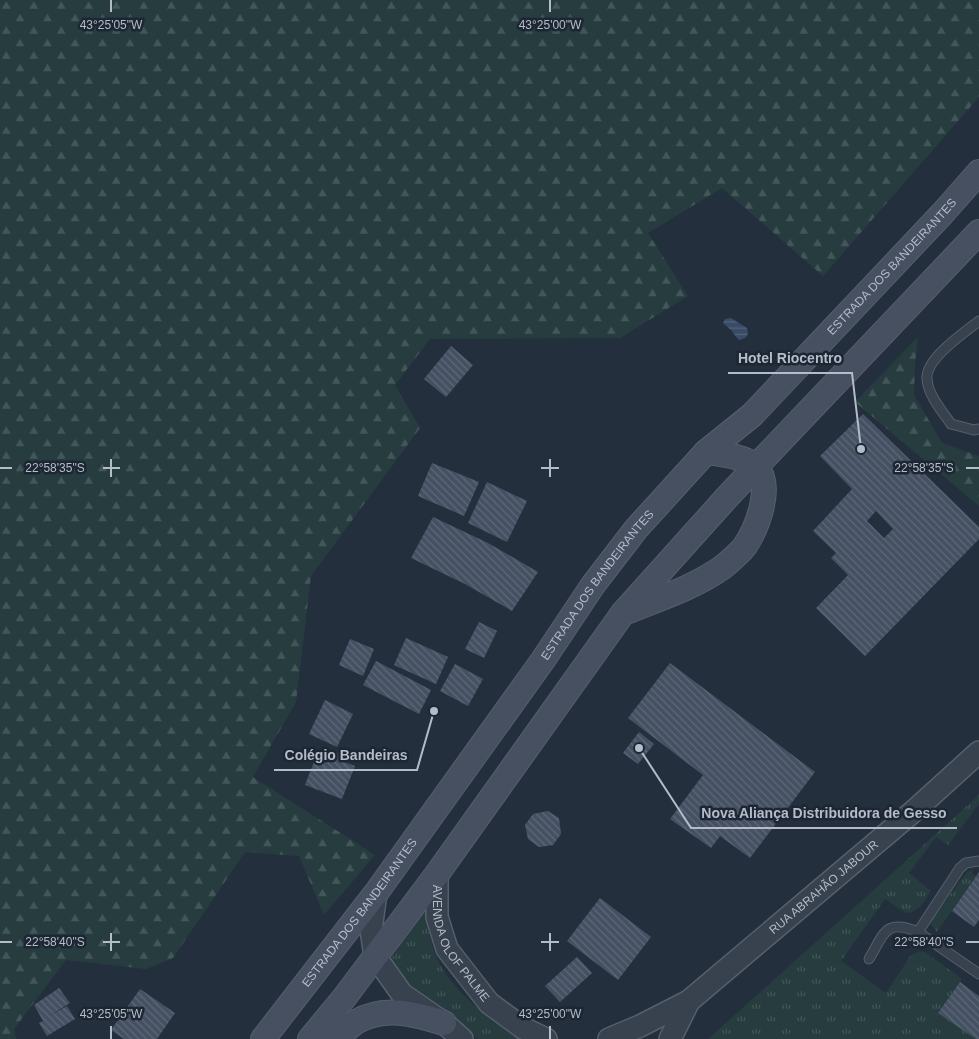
<svg xmlns="http://www.w3.org/2000/svg" width="979" height="1039" font-family="Arial,sans-serif">
<style>
.grass{fill:url(#grass-tufts)}
.forest{fill:url(#forest-firs)}
.water{fill:url(#water-rules)}
.building{fill:url(#building-back-hatch);fill-rule:evenodd}
.lines{fill:none;stroke-linecap:round;stroke-linejoin:round}
.service-casing{stroke:#565f6c;stroke-width:11}
.tertiary-casing{stroke:#565f6c;stroke-width:24}
.secondary-casing{stroke:#565f6c;stroke-width:26}
.service{stroke:#38414e;stroke-width:9}
.tertiary{stroke:#38414e;stroke-width:21}
.secondary{stroke:#465061;stroke-width:24}
.ticks{fill:none;stroke:#b4bcc9;stroke-width:2}
.labels{text-anchor:middle;stroke-width:5;stroke-linejoin:round;paint-order:stroke}
.street-label{font-size:12px;fill:#b4bcc9;stroke:#1d2633}
.ticks-label{font-size:12px;text-anchor:middle;fill:#b4bcc9;stroke:#1d2633;stroke-width:5;stroke-linejoin:round;paint-order:stroke}
.leader{fill:none;stroke:#b4bcc9;stroke-width:2}
.callout-dot{fill:#b4bcc9;stroke:#1d2633;stroke-width:2}
.callout-label{font-size:14px;text-anchor:middle;font-weight:bold;fill:#b4bcc9;stroke:#1d2633;stroke-width:5;stroke-linejoin:round;paint-order:stroke}
</style>
<defs>
<pattern id="grass-tufts" width="24" height="20" patternUnits="userSpaceOnUse" patternTransform="scale(1.25)"><rect width="24" height="20" fill="#263c3f"/><path d="M3 7l-1-3M5 7V3M7 7l1-3M15 17l-1-3M17 17v-4M19 17l1-3" fill="none" stroke="#435659"/></pattern>
<pattern id="forest-firs" width="22" height="20" patternUnits="userSpaceOnUse" patternTransform="scale(1.25)"><rect width="22" height="20" fill="#263c3f"/><path d="M5 1l3.5 6h-7zM16 11l3.5 6h-7z" fill="#435659"/></pattern>
<pattern id="water-rules" width="6" height="5" patternUnits="userSpaceOnUse" patternTransform="scale(1.25)"><rect width="6" height="5" fill="#394c67"/><path d="M0 2.5h6" fill="none" stroke="#53647b"/></pattern>
<pattern id="building-back-hatch" width="6" height="6" patternUnits="userSpaceOnUse" patternTransform="scale(1.25)"><rect width="6" height="6" fill="#455162"/><path d="M-1 5l2 2M0 0l6 6M5-1l2 2" fill="none" stroke="#5d6877"/></pattern>
</defs>
<rect width="100%" height="100%" fill="#242f3e"/>
<g class="grass">
<path d="M979 795V804L948 845 936 837 909 873 931 891C925 900 919 913 906 913L885 899 841 961 886 993 911 955 920 951 925 952 962 979 938 1013 976 1039H708Z"/>
<polygon points="971,870 973,870 972,873 976,876 937,932 931,925 932,919 967,872"/>
<path d="M424 909C427 923 430 938 434 951 447 988 488 1018 519 1039H478L412 987 393 964 392 957Z"/>
</g>
<g class="forest">
<polygon points="0,0 979,0 979,97 823,276 722,188 648,233 688,296 620,338 430,339 395,385 420,428 311,576 296,702 253,777 375,855 324,915 299,856 245,852 173,958 146,969 66,960 14,1029 16,1039 0,1039"/>
<polygon points="918,337 915,364 914,395 942,443 979,456 979,506 855,402"/>
</g>
<polygon class="water" points="731,318 747,328 748,334 745,338 739,340 736,337 732,331 723,323 725,319"/>
<g class="building">
<polygon points="451,346 473,365 446,397 424,379"/>
<path d="M863 414 979 527V539L865 656 816 608 848 575 831 558 836 553 813 531 852 489 820 456ZM876 511 893 529 884 538 867 521Z"/>
<polygon points="432,463 479,482 464,516 418,496"/>
<polygon points="487,482 527,501 507,542 468,523"/>
<polygon points="433,517 488,543 538,572 512,611 465,584 411,558"/>
<polygon points="479,622 497,631 484,658 465,649"/>
<polygon points="406,638 448,657 436,684 394,665"/>
<polygon points="350,639 374,649 363,676 339,665"/>
<polygon points="376,661 431,690 419,714 363,685"/>
<polygon points="670,663 815,772 750,858 720,836 711,848 670,819 703,775 628,718"/>
<polygon points="455,664 483,679 468,706 440,691"/>
<polygon points="325,700 353,714 337,747 309,734"/>
<polygon points="639,732 654,744 638,764 623,753"/>
<polygon points="333,751 346,756 344,762 355,766 342,799 305,785 317,754 330,759"/>
<polygon points="548,811 559,818 561,834 553,845 539,847 528,839 525,825 533,814"/>
<polygon points="979,872 979,920 974,927 952,911"/>
<polygon points="600,898 651,937 618,980 567,941"/>
<polygon points="577,957 592,973 560,1002 545,986"/>
<polygon points="960,982 979,996 979,1039 976,1039 938,1013"/>
<polygon points="59,988 70,1003 49,1016 67,1006 75,1019 47,1036 39,1023 43,1021 34,1005"/>
<polygon points="140,989 175,1013 157,1039 124,1039 111,1030"/>
</g>
<g class="lines">
<defs>
<g id="service">
<path d="M979 321C965 332 925 359 927 379 928 395 942 411 951 424L974 430 979 429"/>
<polyline points="979,861 966,863 960,868 918,932 979,974"/>
<path d="M869 959C884 934 885 918 918 932"/>
</g>
<g id="tertiary">
<path id="s1" d="M437 874V917L447 949 489 1003 523 1028 546 1039"/>
<polyline points="376,893 371,930 375,956 402,994 444,1023 462,1039"/>
<path id="s2" d="M609 1039 640 1026 689 1001 915 810 979 752"/>
<polyline points="670,1039 689,1001"/>
</g>
<g id="secondary">
<path d="M629 611C661 598 695 587 723 567 730 561 740 553 745 546 757 528 774 486 756 467 745 456 720 454 706 452"/>
<path id="s3" d="M263 1039 376 893 543 660 593 585 636 529 706 452 752 415 942 214 979 172"/>
<polyline points="310,1039 344,998 437,874 623,613 729,495 979,232"/>
<path d="M335 1039C342 1033 349 1027 356 1022 384 1005 415 1014 444 1023"/>
</g>
</defs>
<use href="#service" class="service-casing"/>
<use href="#tertiary" class="tertiary-casing"/>
<use href="#secondary" class="secondary-casing"/>
<use href="#service" class="service"/>
<use href="#tertiary" class="tertiary"/>
<use href="#secondary" class="secondary"/>
</g>
<path class="ticks" d="M111 0V12M550 0V12M111 459V477M550 459V477M0 468H12M103 468H120M541 468H559M966 468H979M111 933V951M550 933V951M0 942H12M103 942H120M541 942H559M966 942H979M111 1026V1039M550 1026V1039"/>
<g class="labels">
<g class="street-label">
<text dy="4" stroke="none"><textPath href="#s3" startOffset="999">ESTRADA DOS BANDEIRANTES</textPath></text>
<text dy="4" stroke="none"><textPath href="#s3" startOffset="564">ESTRADA DOS BANDEIRANTES</textPath></text>
<text dy="4" stroke="none"><textPath href="#s2" startOffset="265">RUA ABRAHÃO JABOUR</textPath></text>
<text dy="4" stroke="none"><textPath href="#s3" startOffset="159">ESTRADA DOS BANDEIRANTES</textPath></text>
<text dy="4" stroke="none"><textPath href="#s1" startOffset="76">AVENIDA OLOF PALME</textPath></text>
</g>
</g>
<g class="ticks-label">
<text x="111" y="29">43°25'05"W</text>
<text x="550" y="29">43°25'00"W</text>
<text x="55" y="472">22°58'35"S</text>
<text x="924" y="472">22°58'35"S</text>
<text x="55" y="946">22°58'40"S</text>
<text x="924" y="946">22°58'40"S</text>
<text x="111" y="1018">43°25'05"W</text>
<text x="550" y="1018">43°25'00"W</text>
</g>
<path class="leader" d="M861 449L852 373H728M434 711L417 770H274M639 748L691 828H957"/>
<g class="callout-dot">
<circle cx="861" cy="449" r="5"/>
<circle cx="434" cy="711" r="5"/>
<circle cx="639" cy="748" r="5"/>
</g>
<g class="callout-label">
<text x="790" y="363">Hotel Riocentro</text>
<text x="346" y="760">Colégio Bandeiras</text>
<text x="824" y="818">Nova Aliança Distribuidora de Gesso</text>
</g>
</svg>
